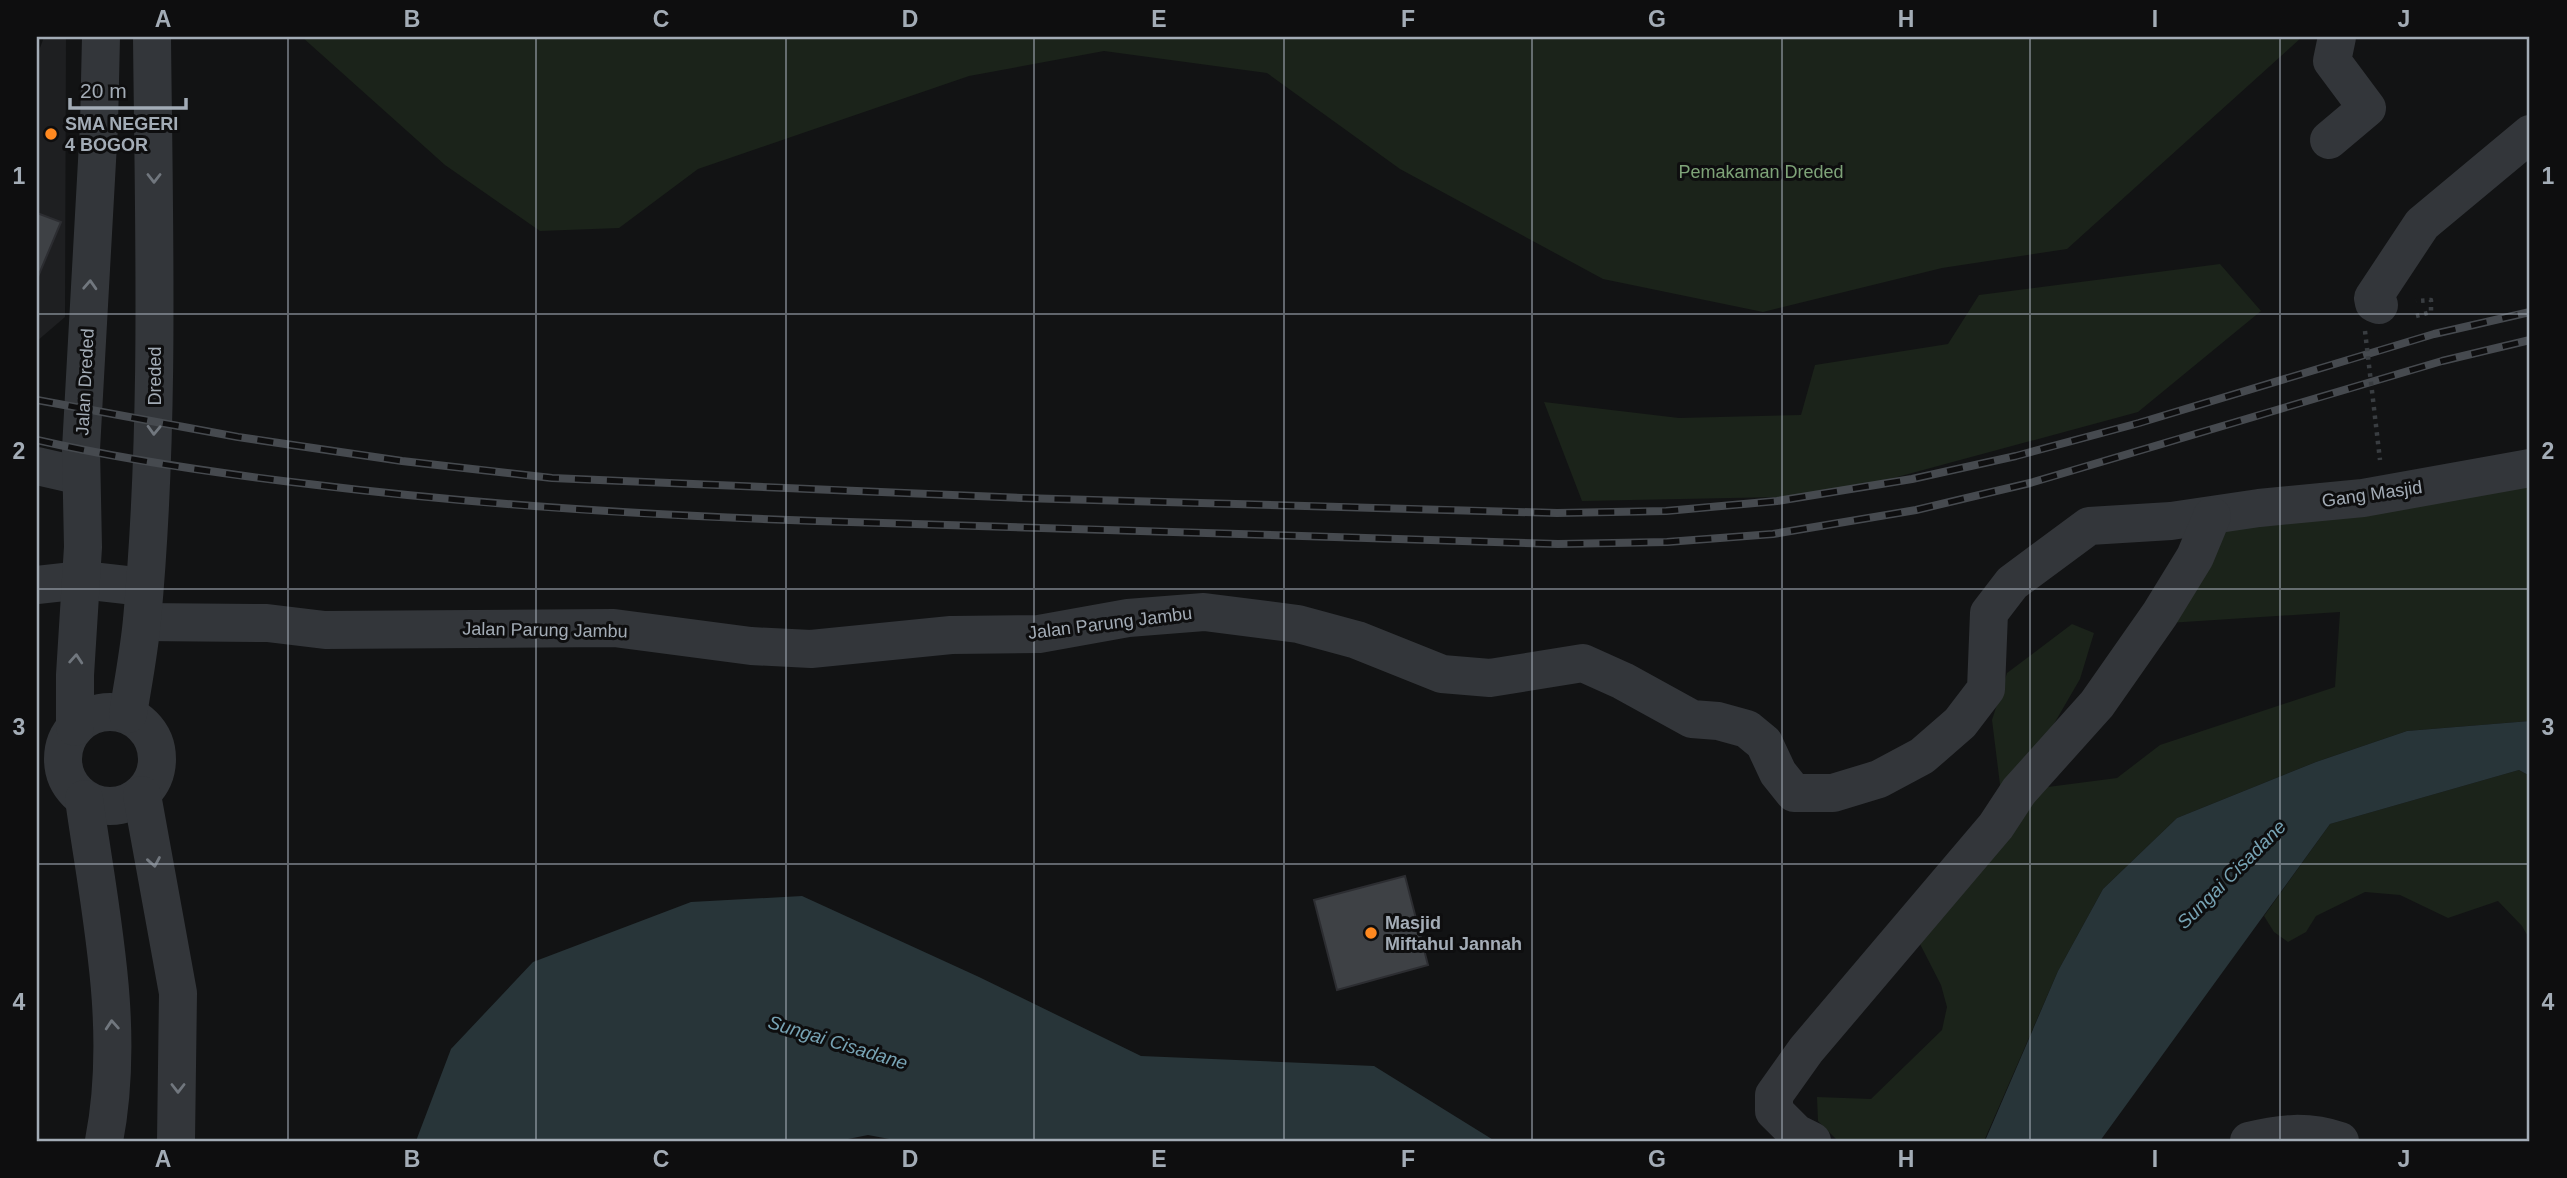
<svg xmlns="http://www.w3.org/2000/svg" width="2567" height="1178" font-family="Helvetica,sans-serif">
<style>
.built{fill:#1e1f21}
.green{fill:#1b231a}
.water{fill:#283539}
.building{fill:#3e4145;stroke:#2c2d31;stroke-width:2}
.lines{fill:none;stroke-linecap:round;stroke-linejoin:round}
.path{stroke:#393d41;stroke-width:4.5;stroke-dasharray:3.5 5;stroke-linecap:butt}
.minor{stroke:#33363a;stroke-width:38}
.rail-casing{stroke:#464a4f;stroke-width:8}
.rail{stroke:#0e0e0f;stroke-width:5;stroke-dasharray:16;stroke-linecap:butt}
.path-bridge{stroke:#393d41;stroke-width:4.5;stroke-dasharray:3.5 5;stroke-linecap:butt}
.oneway{stroke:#71777e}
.grid{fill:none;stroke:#a3acb6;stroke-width:2;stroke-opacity:0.55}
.poi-dot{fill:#ff8920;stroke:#0e0e0f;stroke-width:2.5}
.labels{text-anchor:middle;stroke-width:6;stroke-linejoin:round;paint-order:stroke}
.poi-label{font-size:18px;font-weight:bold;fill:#a3acb6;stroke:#0e0e0f;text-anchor:start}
.park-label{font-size:18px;fill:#7ea378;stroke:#0e0e0f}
.street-label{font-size:18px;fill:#a3acb6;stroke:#0e0e0f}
.water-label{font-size:19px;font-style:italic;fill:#77a3b4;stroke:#0e0e0f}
.neatline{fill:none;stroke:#a3acb6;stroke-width:2.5}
.grid-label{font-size:23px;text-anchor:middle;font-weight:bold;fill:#a3acb6}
</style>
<rect width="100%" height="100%" fill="#121314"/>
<polygon class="built" points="44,37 66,37 65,317 37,341 37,279 61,223 37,213 37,56"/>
<g class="green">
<polygon points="302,37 2302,37 2067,249 1942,268 1763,312 1603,279 1400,169 1267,73 1104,51 969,76 698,169 619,228 540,231 445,165"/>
<polygon points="2220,264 2261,311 2138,412 1827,496 1582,501 1544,402 1679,418 1801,415 1815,365 1948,344 1979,295"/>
<polygon points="2530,467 2530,721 2407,731 2316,762 2177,818 2103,889 2058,971 1984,1141 1838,1141 1818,1121 1817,1097 1871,1099 1942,1030 1947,1007 1941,985 1920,944 2004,817 1992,720 2007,673 2072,624 2094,633 2080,679 2044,741 2040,788 2117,778 2160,745 2335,687 2340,612 2153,624 2212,516"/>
<polygon points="2519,770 2530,776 2530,940 2522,926 2498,901 2448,918 2400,895 2365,892 2316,916 2306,932 2288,942 2274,932 2264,916 2330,824"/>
</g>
<g class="water">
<polygon points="2530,721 2530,776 2519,770 2330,824 2100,1141 1985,1141 2058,971 2103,889 2177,818 2316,762 2407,731"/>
<polygon points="802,896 979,977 1141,1056 1374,1066 1495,1141 900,1141 868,1135 838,1141 416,1141 451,1049 533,962 691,902"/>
</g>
<g class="building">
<polygon points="37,213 61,222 37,279"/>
<polygon points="1405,876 1428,965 1337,990 1314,900"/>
</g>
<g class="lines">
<polyline class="path" points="2416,316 2431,312 2431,300 2416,301"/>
<g class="minor">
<polyline points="2329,140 2367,108 2332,61 2337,37"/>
<polyline points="2379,305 2374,303 2373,298 2422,224 2530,134"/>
<polyline points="37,466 81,476"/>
<polyline points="37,585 82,580 144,587"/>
<polyline points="142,622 267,623 325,630 614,628 751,646 811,649 951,635 1039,634 1128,618 1204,612 1298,624 1357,640 1442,674 1490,678 1583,663 1623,681 1692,719 1718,721 1747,729 1764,743 1778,773 1794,793 1833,793 1879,779 1922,756 1960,723 1986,689 1989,613 2012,583 2089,526 2171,521 2259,508 2363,498 2530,468"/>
<circle cx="110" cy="759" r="47"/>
<path d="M128 714C133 683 139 652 142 620 160 426 154 231 152 37"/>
<polyline points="75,727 75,675 83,547 81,449 99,125 101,37"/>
<polyline points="142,795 178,993 176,1141"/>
<path d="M84 799C100 912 126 1028 104 1141"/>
<polyline points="1812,1141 1796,1133 1774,1111 1774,1095 1806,1050 1996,826 2019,791 2097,704 2160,614 2195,557 2212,516"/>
<path d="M2249 1141C2280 1133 2308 1130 2340 1141"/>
</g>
<defs>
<g id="rail">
<polyline points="37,400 238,437 402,461 552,478 1022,498 1557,513 1666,511 1777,501 1912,479 2016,456 2139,423 2434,334 2530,312"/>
<path d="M37 440C129 461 223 474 317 485 505 508 694 518 883 523 1108 530 1333 537 1558 544L1667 542 1773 534 1916 510 2030 483 2442 361 2530 340"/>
</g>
</defs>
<use href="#rail" class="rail-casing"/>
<use href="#rail" class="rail"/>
<polyline class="path-bridge" points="2365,331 2380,460"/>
</g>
<defs><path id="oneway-chevron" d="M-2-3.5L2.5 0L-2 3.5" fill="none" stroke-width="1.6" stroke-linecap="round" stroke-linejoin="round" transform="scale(1.75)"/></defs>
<g class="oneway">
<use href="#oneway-chevron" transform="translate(154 178) rotate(90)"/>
<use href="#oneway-chevron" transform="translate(90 285) rotate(-87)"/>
<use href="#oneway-chevron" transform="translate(154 430) rotate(92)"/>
<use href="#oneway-chevron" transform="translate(76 659) rotate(-86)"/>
<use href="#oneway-chevron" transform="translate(154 862) rotate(80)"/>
<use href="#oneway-chevron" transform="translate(112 1025) rotate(-94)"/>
<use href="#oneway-chevron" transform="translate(178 1088) rotate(90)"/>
</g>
<path class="grid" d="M288 37V1141M536 37V1141M786 37V1141M1034 37V1141M1284 37V1141M1532 37V1141M1782 37V1141M2030 37V1141M2280 37V1141M37 314H2530M37 589H2530M37 864H2530"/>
<g class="poi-dot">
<circle cx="51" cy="134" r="7"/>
<circle cx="1371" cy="933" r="7"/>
</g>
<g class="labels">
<g class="poi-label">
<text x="65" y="130">SMA NEGERI<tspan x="65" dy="21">4 BOGOR</tspan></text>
<text x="1385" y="929">Masjid<tspan x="1385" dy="21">Miftahul Jannah</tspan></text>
</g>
<g class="park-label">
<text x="1761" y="178">Pemakaman Dreded</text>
</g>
<g class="street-label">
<text transform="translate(155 376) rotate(-90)" y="6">Dreded</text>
<text transform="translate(85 382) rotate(-87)" y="6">Jalan Dreded</text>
<text transform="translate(2372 494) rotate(-8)" y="6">Gang Masjid</text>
<text transform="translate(1110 623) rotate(-7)" y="6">Jalan Parung Jambu</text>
<text transform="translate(545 630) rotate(1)" y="6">Jalan Parung Jambu</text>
</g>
<g class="water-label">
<text transform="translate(2231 874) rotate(-45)" y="7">Sungai Cisadane</text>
<text transform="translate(838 1042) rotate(17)" y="7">Sungai Cisadane</text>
</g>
</g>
<rect width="2567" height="1178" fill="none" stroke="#0e0e0f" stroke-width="77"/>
<path d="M70 98v10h116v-10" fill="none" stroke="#a3acb6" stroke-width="3.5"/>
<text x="80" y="98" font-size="21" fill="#a3acb6" stroke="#0e0e0f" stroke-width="5" paint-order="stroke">20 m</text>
<rect x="38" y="38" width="2490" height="1102" class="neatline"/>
<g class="grid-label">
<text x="163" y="27">A</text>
<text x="412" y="27">B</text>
<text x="661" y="27">C</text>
<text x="910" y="27">D</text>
<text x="1159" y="27">E</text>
<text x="1408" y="27">F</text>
<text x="1657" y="27">G</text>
<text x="1906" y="27">H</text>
<text x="2155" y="27">I</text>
<text x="2404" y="27">J</text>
<text x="19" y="184">1</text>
<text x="2548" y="184">1</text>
<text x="19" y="459">2</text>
<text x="2548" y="459">2</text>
<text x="19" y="735">3</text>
<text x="2548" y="735">3</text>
<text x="19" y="1010">4</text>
<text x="2548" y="1010">4</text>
<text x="163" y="1167">A</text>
<text x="412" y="1167">B</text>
<text x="661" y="1167">C</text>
<text x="910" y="1167">D</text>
<text x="1159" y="1167">E</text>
<text x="1408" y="1167">F</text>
<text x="1657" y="1167">G</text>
<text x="1906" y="1167">H</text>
<text x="2155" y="1167">I</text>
<text x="2404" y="1167">J</text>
</g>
</svg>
